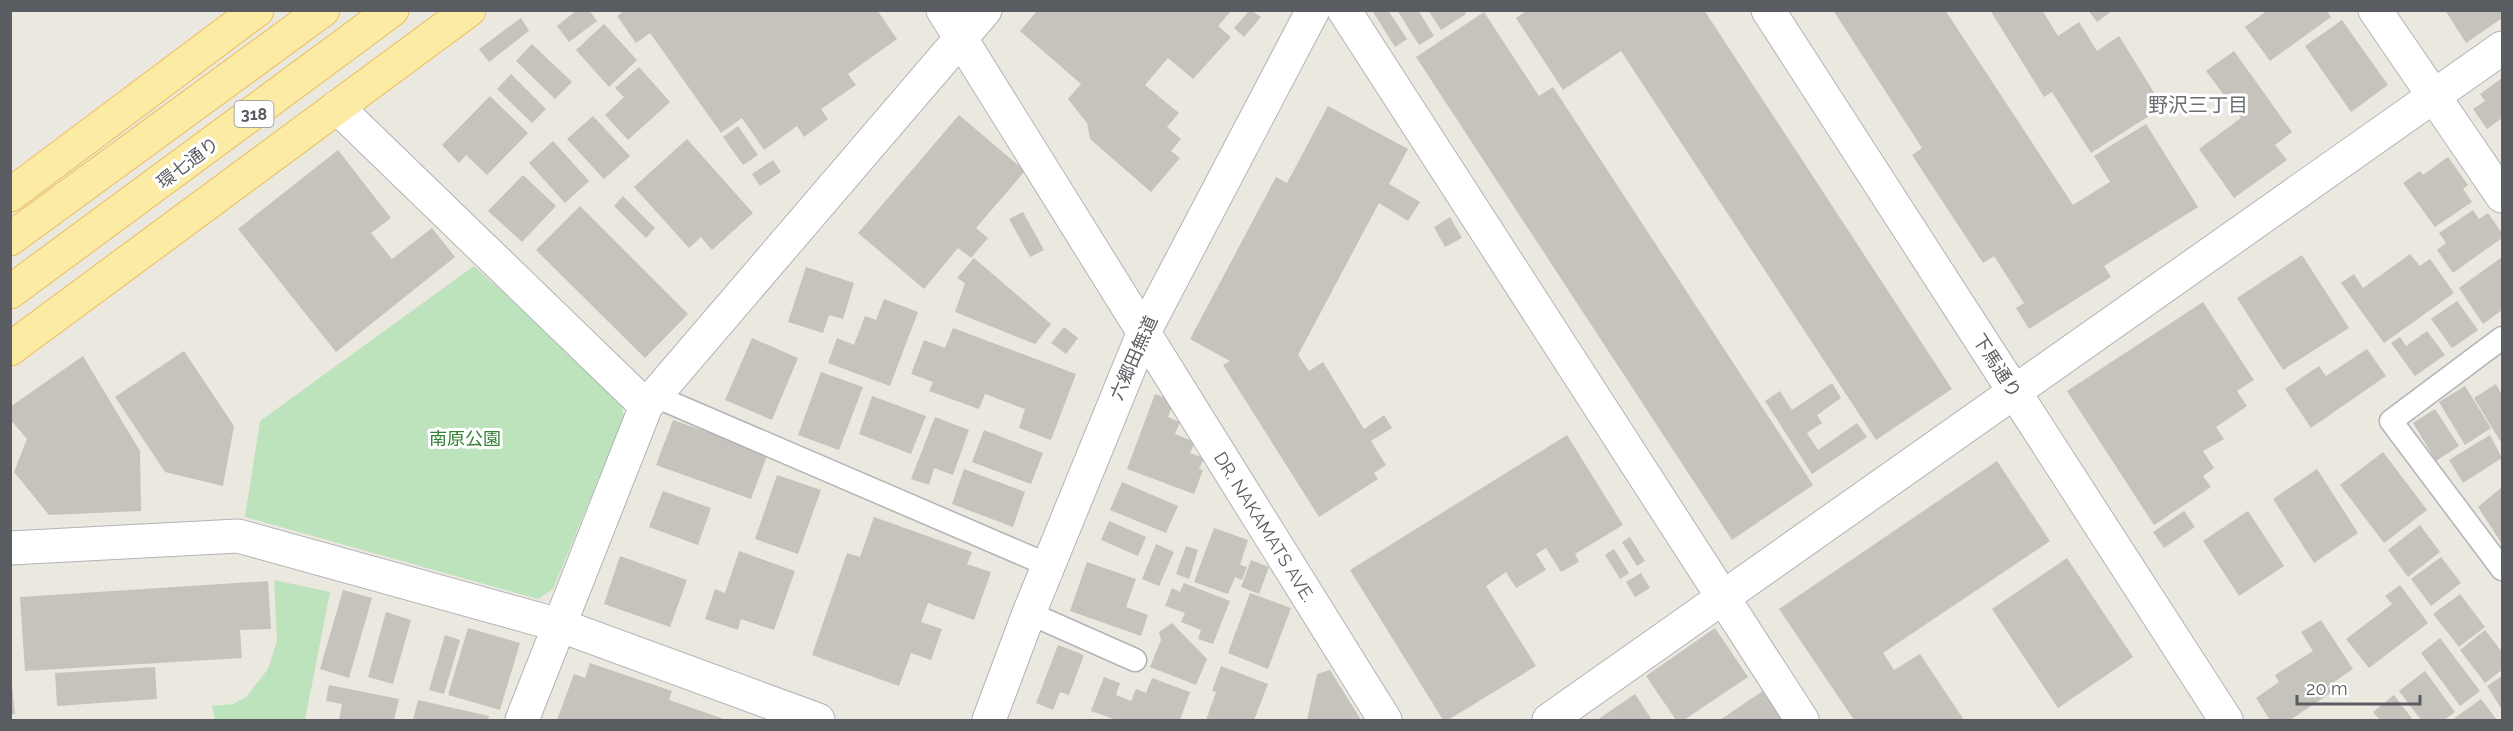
<svg xmlns="http://www.w3.org/2000/svg" width="2513" height="731" font-family="Raleway,'Noto Sans JP',sans-serif">
<style>
.green{fill:#bde3bc}
.building{fill:#c6c3bd}
.lines{fill:none;stroke-linecap:round;stroke-linejoin:round}
.service-casing{stroke:#b1b3b7;stroke-width:25}
.minor-casing{stroke:#b1b3b7;stroke-width:35}
.tertiary-casing{stroke:#b1b3b7;stroke-width:35}
.primary-casing{stroke:#ecbe58;stroke-width:35}
.service{stroke:#fff;stroke-width:22}
.minor{stroke:#fff;stroke-width:33}
.tertiary{stroke:#fff;stroke-width:33}
.primary{stroke:#fceba4;stroke-width:33}
.labels{text-anchor:middle;stroke-width:6;stroke-linejoin:round;paint-order:stroke}
.shield{fill:#fff;stroke:#8b8d90;stroke-width:1.5}
.shield-label{font-size:16px;font-weight:bold;fill:#595c60}
.street-label{font-size:18px;fill:#595c60;stroke:#fff}
.park-label{font-size:18px;fill:#378138;stroke:#fff}
.neighbourhood-label{font-size:20px;fill:#6a6e72;stroke:#fff}
</style>
<rect width="100%" height="100%" fill="#ebe8e0"/>
<g class="green">
<polygon points="474,266 620,398 624,417 553,589 538,599 245,517 260,421"/>
<polygon points="274,580 330,592 305,720 215,720 212,706 233,704 246,697 268,669 277,641"/>
</g>
<g class="building">
<polygon points="577,10 589,10 597,21 569,42 557,26"/>
<polygon points="625,10 877,10 897,39 848,74 856,85 821,109 828,119 804,137 797,126 764,150 742,118 721,133 650,33 636,43 617,16"/>
<polygon points="1038,10 1232,10 1218,26 1231,37 1193,79 1168,58 1145,85 1179,113 1167,127 1181,139 1171,151 1180,158 1151,192 1090,139 1087,123 1068,99 1081,84 1020,31"/>
<polygon points="1250,10 1261,17 1244,37 1234,28"/>
<polygon points="1372,10 1388,10 1407,39 1395,47"/>
<polygon points="1397,10 1418,10 1434,36 1419,45"/>
<polygon points="1428,10 1464,10 1466,14 1441,30"/>
<polygon points="1528,10 1704,10 1952,389 1876,440 1621,51 1563,90 1516,18"/>
<polygon points="1833,10 1945,10 2073,205 2110,182 2094,156 2146,124 2198,207 2104,266 2111,277 2029,329 2016,308 2024,303 1994,256 1983,263 1912,155 1922,148"/>
<polygon points="1990,10 2042,10 2058,36 2079,22 2097,51 2119,36 2163,107 2091,153 2052,92 2044,97"/>
<polygon points="2088,10 2113,10 2097,22"/>
<polygon points="2268,10 2326,10 2331,17 2270,61 2245,27"/>
<polygon points="2445,10 2502,10 2502,18 2466,43"/>
<polygon points="1484,12 1539,96 1553,87 1813,485 1732,540 1416,57"/>
<polygon points="521,18 529,31 489,62 479,49"/>
<polygon points="2342,20 2388,85 2351,112 2305,46"/>
<polygon points="604,24 637,60 609,87 576,50"/>
<polygon points="532,44 572,82 555,99 516,61"/>
<polygon points="2234,51 2292,132 2275,145 2287,160 2234,198 2199,149 2241,118 2206,71"/>
<polygon points="639,67 670,102 628,140 605,115 624,97 615,88"/>
<polygon points="511,74 546,109 532,123 497,89"/>
<polygon points="2502,78 2502,118 2487,129 2473,109 2485,101 2480,94"/>
<polygon points="490,96 528,133 487,175 466,155 459,163 442,145"/>
<polygon points="1328,106 1408,149 1389,184 1420,202 1408,221 1379,203 1298,355 1309,371 1323,362 1364,429 1384,415 1392,428 1371,441 1386,465 1374,473 1378,479 1319,517 1223,365 1230,361 1190,339 1276,177 1287,183"/>
<polygon points="959,115 1025,171 976,228 988,238 971,258 958,248 924,289 858,233"/>
<polygon points="593,116 630,156 604,179 567,139"/>
<polygon points="738,126 758,155 743,165 723,137"/>
<polygon points="687,139 753,213 712,250 701,237 689,248 634,187"/>
<polygon points="553,141 589,181 565,203 529,163"/>
<polygon points="338,150 391,218 371,233 392,259 432,228 455,257 336,352 238,229"/>
<polygon points="2448,157 2468,185 2463,189 2472,202 2435,227 2403,183 2420,171 2423,175"/>
<polygon points="773,160 781,172 760,186 752,174"/>
<polygon points="523,175 556,206 522,242 488,211"/>
<polygon points="623,196 655,228 646,238 614,206"/>
<polygon points="580,206 688,314 645,358 536,250"/>
<polygon points="2473,210 2479,219 2488,213 2502,233 2502,238 2453,273 2437,250 2446,243 2439,233"/>
<polygon points="1023,212 1044,250 1030,257 1009,219"/>
<polygon points="1450,217 1462,238 1445,247 1434,227"/>
<polygon points="2410,254 2420,266 2430,259 2454,293 2384,343 2341,283 2354,274 2363,288"/>
<polygon points="2302,255 2349,328 2283,370 2237,298"/>
<polygon points="2502,257 2502,310 2483,324 2459,288"/>
<polygon points="974,258 1051,324 1035,344 955,312 965,283 957,278"/>
<polygon points="806,267 854,283 843,319 829,315 823,333 788,322"/>
<polygon points="884,299 918,312 890,386 828,363 837,338 854,345 865,316 876,320"/>
<polygon points="2457,301 2478,330 2452,348 2431,319"/>
<polygon points="2203,302 2254,380 2237,391 2247,406 2216,427 2224,439 2203,451 2214,468 2203,476 2211,487 2154,525 2067,391"/>
<polygon points="1064,327 1078,338 1066,354 1051,343"/>
<polygon points="953,328 1076,374 1051,440 1019,428 1025,409 985,394 979,409 929,391 933,382 911,374 924,340 945,348"/>
<polygon points="2427,331 2445,355 2415,376 2391,343 2400,337 2406,346"/>
<polygon points="752,338 798,358 772,420 725,400"/>
<polygon points="2367,349 2386,376 2311,428 2285,389 2319,366 2326,376"/>
<polygon points="184,351 234,426 223,486 165,472 115,397"/>
<polygon points="83,356 140,451 141,511 49,515 14,472 27,439 10,419 10,407"/>
<polygon points="821,372 863,387 839,450 798,435"/>
<polygon points="1832,383 1841,398 1817,415 1822,423 1807,433 1818,450 1857,423 1867,437 1812,474 1765,401 1780,391 1792,410"/>
<polygon points="2496,384 2502,395 2502,444 2474,398"/>
<polygon points="2465,386 2491,428 2465,445 2439,402"/>
<polygon points="1155,394 1174,401 1168,417 1180,422 1175,434 1195,442 1190,453 1204,458 1199,469 1203,470 1194,494 1127,469"/>
<polygon points="872,396 926,416 911,454 859,434"/>
<polygon points="2435,409 2459,446 2436,461 2413,423"/>
<polygon points="935,417 969,430 953,475 934,468 929,485 911,479"/>
<polygon points="673,420 768,453 751,499 656,465"/>
<polygon points="984,430 1043,453 1031,484 972,462"/>
<polygon points="1567,435 1623,525 1575,554 1579,562 1561,572 1546,548 1536,554 1546,570 1516,588 1506,572 1486,586 1536,666 1448,720 1443,720 1350,570"/>
<polygon points="2490,435 2502,458 2463,483 2449,460"/>
<polygon points="2383,452 2427,510 2384,543 2340,485"/>
<polygon points="1997,461 2050,541 1883,653 1894,670 1920,654 1964,720 1854,720 1779,609"/>
<polygon points="964,469 1025,492 1013,527 952,504"/>
<polygon points="2317,469 2358,533 2314,563 2273,499"/>
<polygon points="777,475 821,490 798,554 755,539"/>
<polygon points="1122,482 1178,506 1166,533 1110,510"/>
<polygon points="2502,487 2502,544 2478,507"/>
<polygon points="663,491 711,508 698,545 649,527"/>
<polygon points="2184,511 2195,527 2164,548 2153,532"/>
<polygon points="2248,511 2284,566 2239,596 2203,541"/>
<polygon points="874,517 972,552 967,564 991,572 974,620 928,603 921,622 942,629 931,660 911,653 899,686 812,655 847,553 860,557"/>
<polygon points="1109,521 1146,537 1138,556 1101,540"/>
<polygon points="2420,525 2440,552 2408,577 2388,550"/>
<polygon points="1214,528 1248,540 1240,565 1247,567 1242,580 1235,577 1228,594 1194,582"/>
<polygon points="1630,537 1645,561 1637,566 1622,542"/>
<polygon points="1156,544 1174,552 1159,586 1142,579"/>
<polygon points="1186,546 1198,550 1189,579 1176,574"/>
<polygon points="1614,549 1629,573 1620,579 1605,555"/>
<polygon points="739,551 795,571 774,630 741,619 738,630 705,619 715,589 725,593"/>
<polygon points="620,556 687,580 670,627 604,604"/>
<polygon points="2441,557 2461,583 2431,606 2411,579"/>
<polygon points="2067,558 2133,657 2058,708 1992,609"/>
<polygon points="1251,560 1269,567 1259,594 1241,587"/>
<polygon points="1087,562 1136,579 1126,607 1148,615 1141,636 1070,611"/>
<polygon points="1641,573 1650,588 1635,597 1626,582"/>
<polygon points="268,581 271,629 240,630 242,658 25,671 20,597"/>
<polygon points="1184,583 1230,601 1213,644 1198,639 1201,630 1181,622 1185,613 1165,606 1172,588 1180,592"/>
<polygon points="2400,585 2428,623 2369,668 2346,639 2392,604 2385,596"/>
<polygon points="343,590 372,598 349,678 320,669"/>
<polygon points="1250,593 1291,608 1268,669 1228,653"/>
<polygon points="2460,594 2485,627 2459,647 2433,614"/>
<polygon points="386,612 411,620 393,684 368,677"/>
<polygon points="2321,620 2353,669 2328,686 2332,692 2290,720 2270,720 2256,698 2279,682 2275,675 2313,651 2301,632"/>
<polygon points="1172,623 1207,659 1196,685 1150,667 1161,640 1159,632"/>
<polygon points="468,628 520,643 500,710 448,695"/>
<polygon points="1715,628 1748,677 1684,720 1676,720 1646,676"/>
<polygon points="2485,630 2502,652 2502,670 2485,683 2460,650"/>
<polygon points="445,635 460,640 444,694 429,690"/>
<polygon points="2440,638 2480,691 2460,706 2421,653"/>
<polygon points="1058,645 1084,655 1069,695 1060,692 1053,710 1036,703"/>
<polygon points="590,663 672,691 669,700 727,720 557,720 574,674 585,678"/>
<polygon points="10,665 15,714 10,714"/>
<polygon points="1221,666 1268,684 1254,720 1206,720 1216,692 1212,691"/>
<polygon points="155,667 157,699 57,706 55,673"/>
<polygon points="1330,670 1361,720 1307,720 1317,674"/>
<polygon points="2425,671 2455,712 2444,720 2421,720 2399,691"/>
<polygon points="2502,676 2502,710 2487,686"/>
<polygon points="1104,677 1120,683 1116,695 1131,701 1136,689 1146,693 1152,678 1190,692 1180,720 1116,720 1091,711"/>
<polygon points="329,685 399,699 394,720 339,720 342,704 326,701"/>
<polygon points="1767,688 1787,716 1780,720 1720,720"/>
<polygon points="1635,694 1652,720 1597,720"/>
<polygon points="2394,695 2413,720 2380,720 2373,712"/>
<polygon points="2481,699 2497,720 2452,720"/>
<polygon points="418,700 489,716 488,720 413,720"/>
</g>
<g class="lines">
<defs>
<g id="service">
<polyline points="2502,338 2391,421 2502,569"/>
<polyline points="655,396 1048,565"/>
<polyline points="1029,613 1135,660"/>
</g>
<g id="minor">
<polyline points="943,10 1385,720"/>
<polyline points="1344,10 1802,720"/>
<polyline points="2375,10 2502,196"/>
<polyline points="337,107 646,406"/>
<polyline points="10,548 238,536 559,625 818,720"/>
<polyline points="522,720 646,406 985,10"/>
<polyline points="1549,720 2502,48"/>
</g>
<g id="tertiary">
<polyline points="1768,10 2226,720"/>
<polyline points="989,720 1029,613 1143,334 1313,10"/>
</g>
<g id="primary">
<polyline points="10,195 257,10"/>
<polyline points="10,239 323,10"/>
<polyline points="10,292 392,10"/>
<polyline points="10,349 469,10"/>
</g>
</defs>
<use href="#service" class="service-casing"/>
<use href="#minor" class="minor-casing"/>
<use href="#tertiary" class="tertiary-casing"/>
<use href="#primary" class="primary-casing"/>
<use href="#service" class="service"/>
<use href="#minor" class="minor"/>
<use href="#tertiary" class="tertiary"/>
<use href="#primary" class="primary"/>
</g>
<g class="labels">
<rect class="shield" x="234.5" y="101" width="39" height="26" rx="4.5"/>
<g class="shield-label">
<text x="254" y="120">318</text>
</g>
<g class="street-label">
<text transform="translate(188 163) rotate(-37)" y="6">環七通り</text>
<text transform="translate(1134 358) rotate(-66)" y="6">六郷田無道</text>
<text transform="translate(1997 366) rotate(57)" y="6">下馬通り</text>
<text transform="translate(1264 527) rotate(58)" y="6">DR. NAKAMATS AVE.</text>
</g>
<g class="park-label">
<text x="465" y="445">南原公園</text>
</g>
<g class="neighbourhood-label">
<text x="2198" y="112">野沢三丁目</text>
</g>
</g>
<rect width="2513" height="731" fill="none" stroke="#595c60" stroke-width="24"/>
<path d="M2297 695v9h123v-9" fill="none" stroke="#595c60" stroke-width="3"/>
<text x="2306" y="695" font-size="18" fill="#595c60" stroke="#ffffff" stroke-width="4.5" paint-order="stroke">20 m</text>
</svg>
